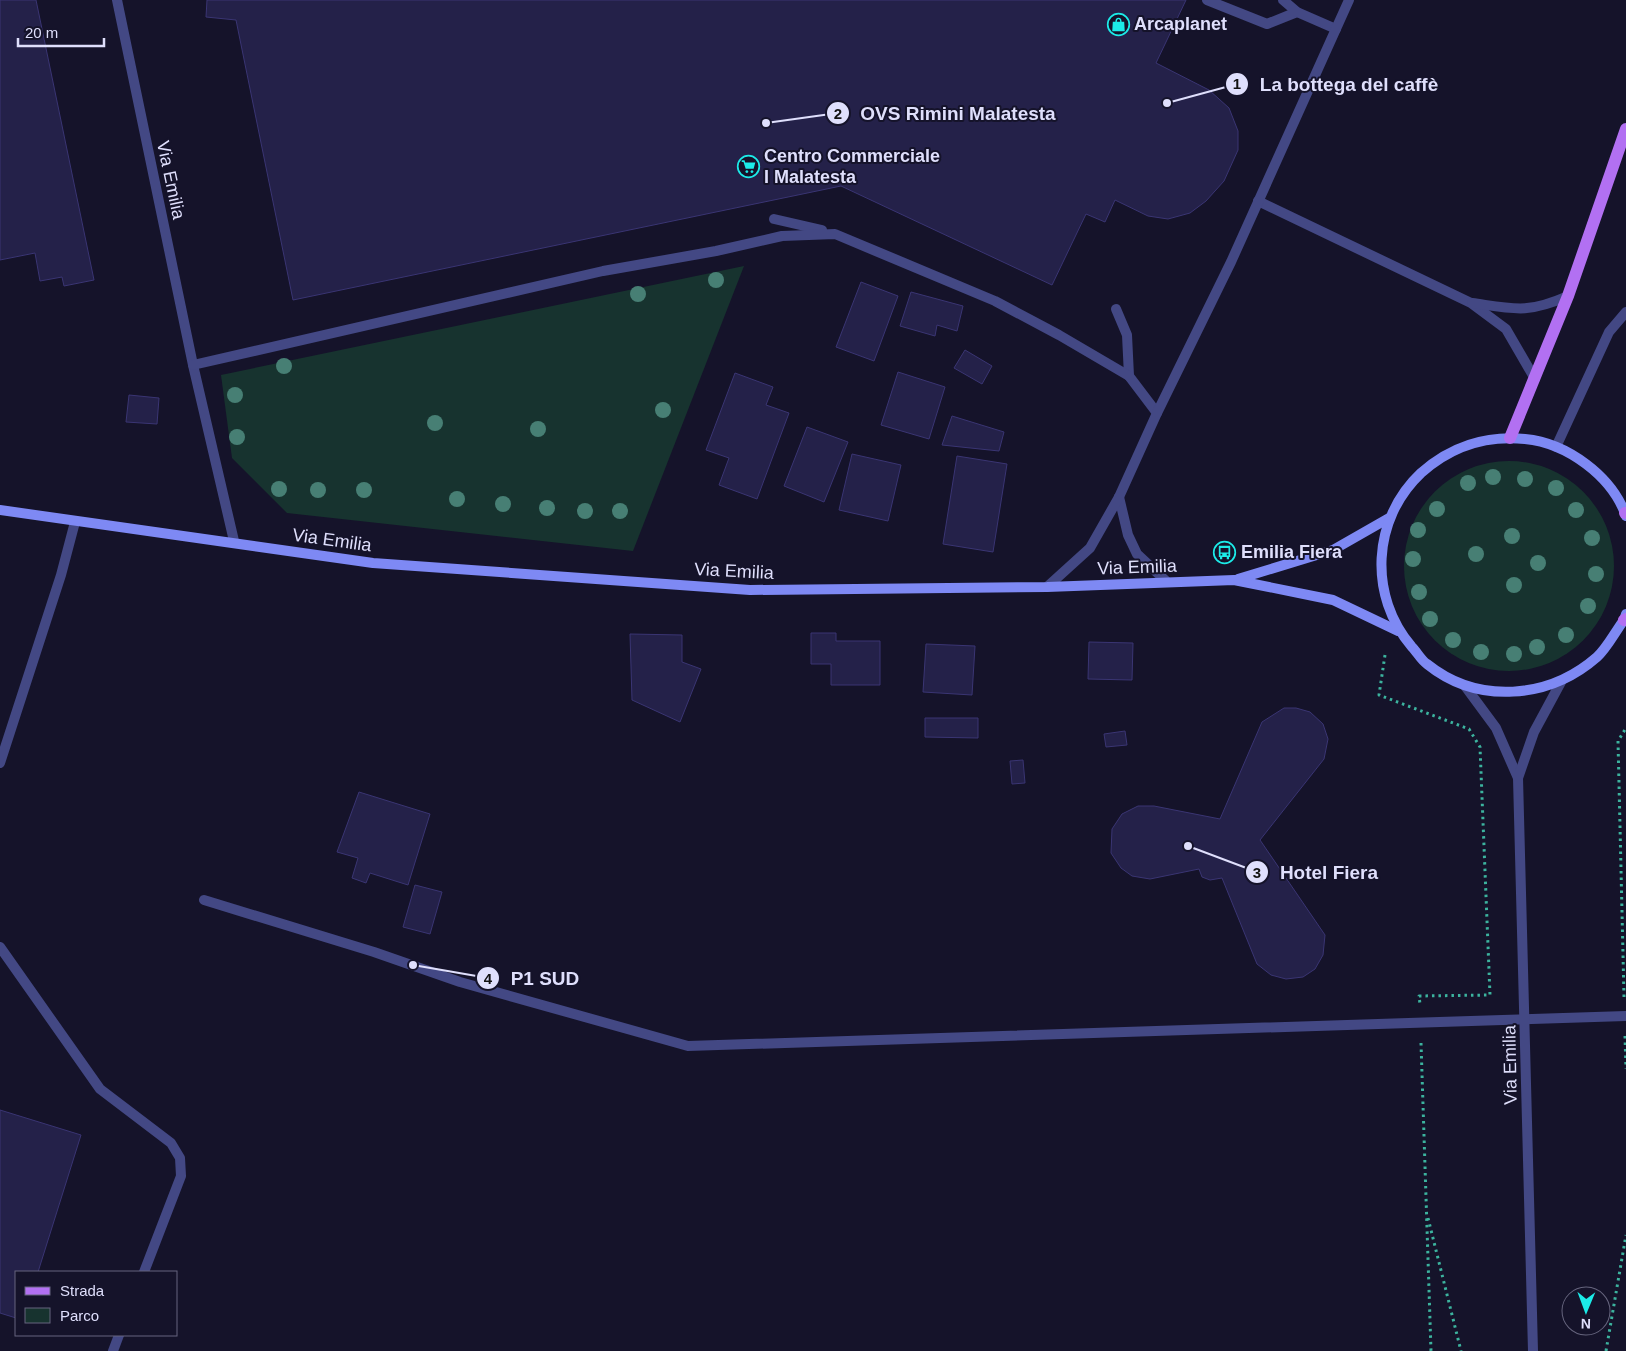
<svg xmlns="http://www.w3.org/2000/svg" width="1626" height="1351" font-family="Helvetica,sans-serif">
<style>
.green{fill:#17332f}
.building{fill:#242149;stroke:#3a3573}
.lines{fill:none;stroke-linecap:round;stroke-linejoin:round}
.path{stroke:#3cb39e;stroke-width:3;stroke-dasharray:2.5 4;stroke-linecap:butt}
.service{stroke:#434884;stroke-width:10}
.secondary{stroke:#7e89f4;stroke-width:10}
.primary{stroke:#b270f2;stroke-width:12}
.tree{fill:#477f74}
.labels{text-anchor:middle;stroke-width:4;stroke-linejoin:round;paint-order:stroke}
.poi-label{font-size:18px;font-weight:bold;fill:#dfdffc;stroke:#15132a;text-anchor:start}
.street-label{font-size:18px;fill:#dfdffc;stroke:#15132a}
.leader{fill:none;stroke:#dfdffc;stroke-width:2}
.callout-dot{fill:#dfdffc;stroke:#15132a;stroke-width:2}
.mark-label{font-size:15px;text-anchor:middle;font-weight:bold;fill:#111}
.callout-label{font-size:19px;text-anchor:middle;font-weight:bold;fill:#dfdffc;stroke:#15132a;stroke-width:4;stroke-linejoin:round;paint-order:stroke}
</style>
<rect width="100%" height="100%" fill="#15132a"/>
<g class="green">
<polygon points="744,266 633,551 287,513 232,458 221,375"/>
<circle cx="1509" cy="566" r="105"/>
</g>
<g class="building">
<polygon points="0,0 36,0 94,280 64,286 62,277 40,281 35,253 0,260"/>
<polygon points="207,0 1186,0 1156,63 1209,90 1229,108 1238,131 1238,150 1224,181 1206,201 1190,213 1168,219 1148,216 1115,200 1105,222 1086,214 1052,285 841,186 293,300 236,20 206,17"/>
<polygon points="861,282 898,296 874,361 836,347"/>
<polygon points="911,292 963,306 957,331 937,325 935,336 900,326"/>
<polygon points="965,350 992,366 982,384 954,368"/>
<polygon points="898,372 945,387 929,439 881,425"/>
<polygon points="735,373 773,387 766,405 789,413 757,499 719,485 729,458 706,450"/>
<polygon points="129,395 159,398 157,424 126,422"/>
<polygon points="952,416 1004,432 999,451 942,445"/>
<polygon points="807,427 848,442 824,502 784,486"/>
<polygon points="852,454 901,465 888,521 839,510"/>
<polygon points="957,456 1007,464 993,552 943,544"/>
<polygon points="811,633 836,633 836,641 880,641 880,685 831,685 831,664 811,664"/>
<polygon points="630,634 682,635 682,662 701,669 680,722 632,700"/>
<polygon points="1089,642 1133,643 1132,680 1088,679"/>
<polygon points="926,644 975,646 972,695 923,692"/>
<polygon points="1284,708 1296,708 1310,712 1323,724 1328,739 1324,759 1260,840 1325,935 1323,955 1315,969 1303,977 1286,979 1271,975 1257,964 1222,878 1210,880 1202,877 1199,869 1150,879 1132,876 1121,868 1111,853 1112,829 1122,814 1138,806 1154,806 1220,819 1262,722"/>
<polygon points="925,718 978,718 978,738 925,737"/>
<polygon points="1125,731 1127,745 1106,747 1104,734"/>
<polygon points="1023,760 1025,783 1012,784 1010,761"/>
<polygon points="359,792 430,814 408,885 370,873 366,883 352,878 358,858 337,852"/>
<polygon points="415,885 442,892 430,934 403,927"/>
<polygon points="0,1110 81,1135 38,1272 16,1272 16,1318 0,1313"/>
</g>
<g class="lines">
<g class="path">
<polyline points="1385,655 1379,695 1469,729 1480,747 1490,995 1419,996 1420,1004"/>
<polyline points="1624,997 1618,741 1626,728"/>
<polyline points="1625,1036 1626,1069"/>
<polyline points="1421,1043 1431,1351"/>
<polyline points="1428,1218 1461,1351"/>
<polyline points="1606,1351 1626,1235"/>
</g>
<g class="service">
<polyline points="117,0 193,365 234,541"/>
<polyline points="1207,0 1267,24 1297,12"/>
<polyline points="1283,0 1297,12 1336,29"/>
<polyline points="1258,201 1471,303 1506,329 1535,379"/>
<polyline points="774,219 822,230"/>
<path d="M1472 303C1514 309 1527 314 1568 296"/>
<polyline points="1116,309 1127,335 1129,376"/>
<polyline points="193,365 603,271 716,251 782,236 835,234 995,301 1059,335 1129,376 1157,413"/>
<polyline points="1556,447 1609,332 1626,312"/>
<polyline points="1119,497 1128,535 1137,554 1166,581"/>
<polyline points="1047,587 1090,548 1119,497 1157,413 1231,262 1349,0"/>
<polyline points="1465,686 1496,728 1518,778"/>
<polyline points="0,763 61,575 75,522"/>
<polyline points="204,900 374,952 460,982 688,1046 1626,1016"/>
<polyline points="0,947 100,1089 171,1143 180,1158 181,1176 144,1272"/>
<polyline points="113,1351 119,1335"/>
<polyline points="1533,1351 1518,778 1534,732 1561,682"/>
</g>
<g class="secondary">
<polyline points="0,510 373,563 750,590 1047,587 1234,580 1333,600 1398,631"/>
<polyline points="1238,579 1333,550 1389,518"/>
<path d="M1626 614 1624 620C1615 632 1607 648 1597 657 1549 699 1478 705 1427 664 1421 660 1417 652 1412 647 1368 596 1372 519 1421 473 1450 447 1486 435 1525 439 1567 443 1612 476 1626 516"/>
</g>
<g class="primary">
<polyline points="1510,438 1568,296 1626,129"/>
<polyline points="1625,513 1626,513"/>
<polyline points="1624,620 1626,619"/>
</g>
</g>
<g class="tree">
<circle cx="716" cy="280" r="8"/>
<circle cx="638" cy="294" r="8"/>
<circle cx="284" cy="366" r="8"/>
<circle cx="235" cy="395" r="8"/>
<circle cx="663" cy="410" r="8"/>
<circle cx="435" cy="423" r="8"/>
<circle cx="538" cy="429" r="8"/>
<circle cx="237" cy="437" r="8"/>
<circle cx="1493" cy="477" r="8"/>
<circle cx="1525" cy="479" r="8"/>
<circle cx="1468" cy="483" r="8"/>
<circle cx="1556" cy="488" r="8"/>
<circle cx="279" cy="489" r="8"/>
<circle cx="318" cy="490" r="8"/>
<circle cx="364" cy="490" r="8"/>
<circle cx="457" cy="499" r="8"/>
<circle cx="503" cy="504" r="8"/>
<circle cx="547" cy="508" r="8"/>
<circle cx="1437" cy="509" r="8"/>
<circle cx="1576" cy="510" r="8"/>
<circle cx="585" cy="511" r="8"/>
<circle cx="620" cy="511" r="8"/>
<circle cx="1418" cy="530" r="8"/>
<circle cx="1512" cy="536" r="8"/>
<circle cx="1592" cy="538" r="8"/>
<circle cx="1476" cy="554" r="8"/>
<circle cx="1413" cy="559" r="8"/>
<circle cx="1538" cy="563" r="8"/>
<circle cx="1596" cy="574" r="8"/>
<circle cx="1514" cy="585" r="8"/>
<circle cx="1419" cy="592" r="8"/>
<circle cx="1588" cy="606" r="8"/>
<circle cx="1430" cy="619" r="8"/>
<circle cx="1566" cy="635" r="8"/>
<circle cx="1453" cy="640" r="8"/>
<circle cx="1537" cy="647" r="8"/>
<circle cx="1481" cy="652" r="8"/>
<circle cx="1514" cy="654" r="8"/>
</g>
<defs>
<symbol id="shop-ring" viewBox="-11 -11 22 22"><circle r="9.5" fill="#15132a" stroke="#1cebe8" stroke-width="1.5"/><path d="M-5-2.5h2.3a2.7 3.5 0 0 1 5.4 0H5L5.5 6h-11ZM-1.5-2.5h3a1.5 2.3 0 0 0-3 0Z" fill="#1cebe8"/></symbol>
<symbol id="supermarket-ring" viewBox="-11 -11 22 22"><circle r="9.5" fill="#15132a" stroke="#1cebe8" stroke-width="1.5"/><path d="M-6-5.5h2.5l.6 2H6L4.5 2H-2.5L-4.4-4H-6ZM-1.5 3.2a1.3 1.3 0 1 0 .1 0ZM3 3.2a1.3 1.3 0 1 0 .1 0Z" fill="#1cebe8"/></symbol>
<symbol id="bus-ring" viewBox="-11 -11 22 22"><circle r="9.5" fill="#15132a" stroke="#1cebe8" stroke-width="1.5"/><path d="M-5-6H5V4H4V6H2V4H-2V6H-4V4H-5ZM-3.5-4V0h7V-4ZM-3.5 1.2v1.5H-2V1.2ZM2 1.2v1.5H3.5V1.2Z" fill="#1cebe8"/></symbol>
</defs>
<g fill-rule="evenodd">
<use href="#shop-ring" x="1106" y="12" width="25" height="25"/>
<use href="#supermarket-ring" x="736" y="154" width="25" height="25"/>
<use href="#bus-ring" x="1212" y="540" width="25" height="25"/>
</g>
<g class="labels">
<g class="poi-label">
<text x="1134" y="30">Arcaplanet</text>
<text x="764" y="162">Centro Commerciale<tspan x="764" dy="21">I Malatesta</tspan></text>
<text x="1241" y="558">Emilia Fiera</text>
</g>
<g class="street-label">
<text transform="translate(171 180) rotate(78)" y="6">Via Emilia</text>
<text transform="translate(332 540) rotate(8)" y="6">Via Emilia</text>
<text transform="translate(1137 567) rotate(-2)" y="6">Via Emilia</text>
<text transform="translate(734 571) rotate(3)" y="6">Via Emilia</text>
<text transform="translate(1510 1065) rotate(-91)" y="6">Via Emilia</text>
</g>
</g>
<path class="leader" d="M1167 103L1237 84M766 123L838 113M1188 846L1257 872M413 965L488 978"/>
<g class="callout-dot">
<circle cx="1167" cy="103" r="5"/>
<circle cx="766" cy="123" r="5"/>
<circle cx="1188" cy="846" r="5"/>
<circle cx="413" cy="965" r="5"/>
<circle cx="1237" cy="84" r="12"/>
<circle cx="838" cy="113" r="12"/>
<circle cx="1257" cy="872" r="12"/>
<circle cx="488" cy="978" r="12"/>
</g>
<g class="mark-label">
<text x="1237" y="89">1</text>
<text x="838" y="119">2</text>
<text x="1257" y="878">3</text>
<text x="488" y="984">4</text>
</g>
<g class="callout-label">
<text x="1349" y="91">La bottega del caffè</text>
<text x="958" y="120">OVS Rimini Malatesta</text>
<text x="1329" y="879">Hotel Fiera</text>
<text x="545" y="985">P1 SUD</text>
</g>
<rect x="15" y="1271" width="162" height="65" fill="#15132a" stroke="#66657e"/>
<rect x="25" y="1287" width="25" height="8" fill="#b270f2" stroke="#66657e"/>
<text x="60" y="1296" font-size="15" fill="#dfdffc">Strada</text>
<rect x="25" y="1308" width="25" height="15" fill="#17332f" stroke="#66657e"/>
<text x="60" y="1321" font-size="15" fill="#dfdffc">Parco</text>
<g transform="translate(1586 1311) rotate(181)"><circle r="24" fill="#15132a" stroke="#66657e"/>
<path d="M0-4L9 19L0 12L-9 19Z" fill="#1cebe8"/>
<text y="-8" font-size="14" font-weight="bold" text-anchor="middle" fill="#dfdffc">N</text>
</g>
<path d="M18 38v8h86v-8" fill="none" stroke="#dfdffc" stroke-width="2.5"/>
<text x="25" y="38" font-size="15" fill="#dfdffc" stroke="#15132a" stroke-width="4" paint-order="stroke">20 m</text>
</svg>
